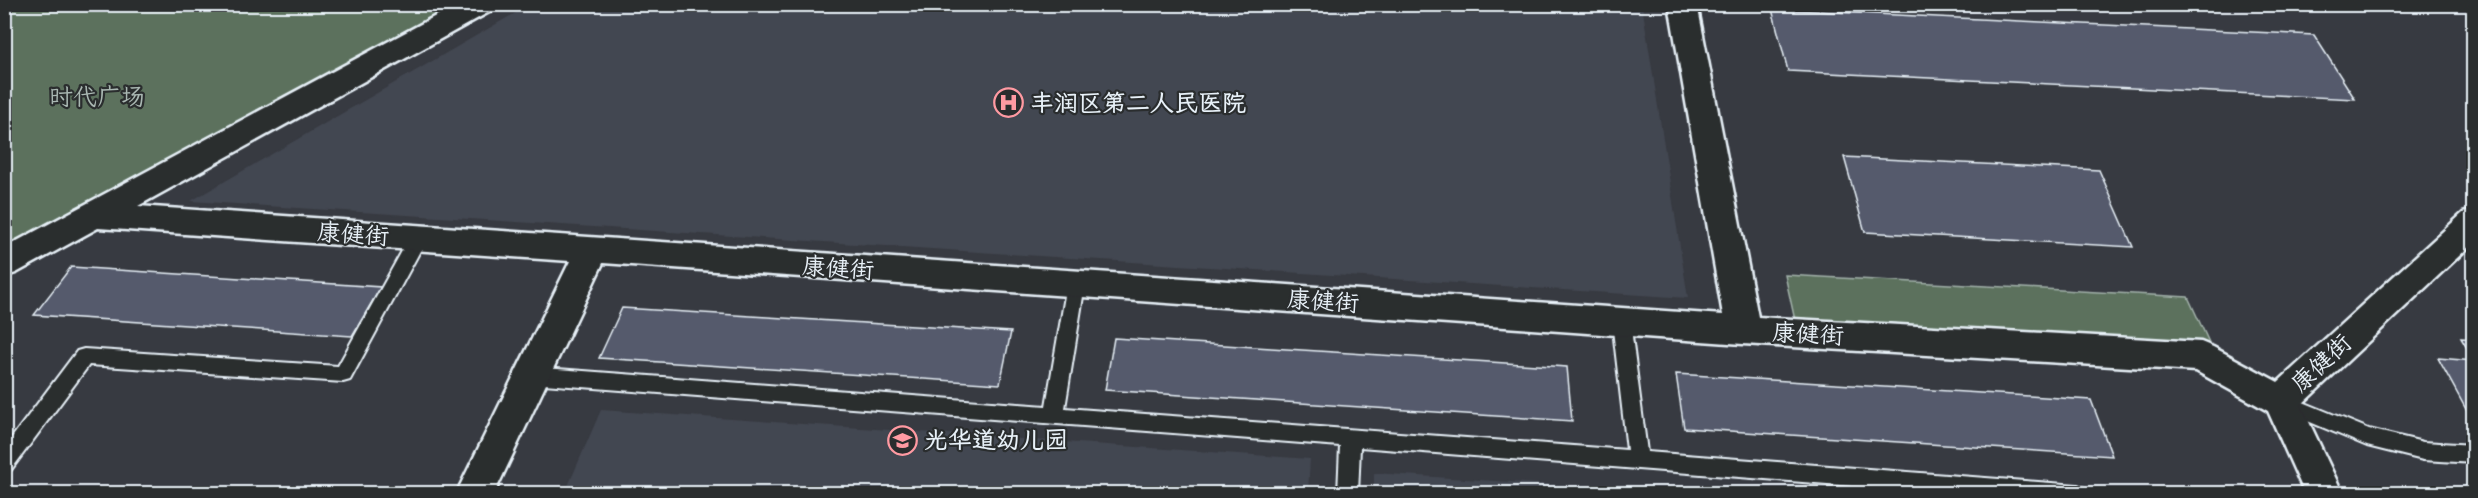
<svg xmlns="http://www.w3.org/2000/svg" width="2478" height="498" font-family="Mynerve,'LXGW WenKai TC',sans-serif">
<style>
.built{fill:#434751}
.green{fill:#5b715d;stroke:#a2b1aa;stroke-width:1.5}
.building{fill:#555a6c;stroke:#e8f1f8;stroke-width:1.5}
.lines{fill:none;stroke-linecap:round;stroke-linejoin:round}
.lane-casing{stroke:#e8f1f8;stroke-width:4}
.street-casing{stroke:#e8f1f8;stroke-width:5}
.lane{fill:#2a2d2e;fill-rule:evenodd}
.street{fill:#2a2d2e;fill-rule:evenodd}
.labels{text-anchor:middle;stroke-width:4.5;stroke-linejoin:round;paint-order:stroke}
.park-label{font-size:24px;fill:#a9b7b2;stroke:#2a2d2e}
.poi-label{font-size:24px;font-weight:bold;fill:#e8f1f8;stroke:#2a2d2e;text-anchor:start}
.street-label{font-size:24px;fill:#e8f1f8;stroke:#2a2d2e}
</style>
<rect width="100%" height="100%" fill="#373a41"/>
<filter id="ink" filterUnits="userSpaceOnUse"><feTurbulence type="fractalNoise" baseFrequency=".0167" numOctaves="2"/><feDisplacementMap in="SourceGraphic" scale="12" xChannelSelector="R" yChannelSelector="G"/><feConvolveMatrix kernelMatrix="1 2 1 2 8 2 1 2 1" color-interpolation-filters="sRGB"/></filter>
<g filter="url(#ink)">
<g class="built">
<polygon points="531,4 1642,5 1688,298 191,201"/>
<polygon points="601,410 1310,459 1308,493 565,493"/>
<polygon points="1374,473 1678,493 1374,493"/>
</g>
<g class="green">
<polygon points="5,5 464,5 5,252"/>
<polygon points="1785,275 2188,297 2212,349 1796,325"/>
</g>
<g class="building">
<polygon points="1772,9 2314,35 2355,99 1788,71"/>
<polygon points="1844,157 2099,170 2133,247 1865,232"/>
<polygon points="71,267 381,287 352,336 34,315"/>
<polygon points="622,308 1011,332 1000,384 599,358"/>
<polygon points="1114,338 1567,367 1572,421 1105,390"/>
<polygon points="2461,338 2474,339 2474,360"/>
<polygon points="2438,358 2474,361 2474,411 2467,411"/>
<polygon points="1676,374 2091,400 2112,456 1684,428"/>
</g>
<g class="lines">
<defs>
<g id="lane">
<polygon points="418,231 424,233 427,238 350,380 343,382 89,365 11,470 4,473 4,448 77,351 84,349 338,366 412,233"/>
<polygon points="1076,277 1082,279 1085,284 1065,408 1627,450 1612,321 1614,316 1621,313 1628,316 1630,321 1647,452 2078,485 2085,488 2088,494 1953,494 1360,447 1358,494 1338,494 1340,446 531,383 524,381 521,375 524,369 531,367 1046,406 1067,284 1070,279"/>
<polygon points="2281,393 2369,429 2423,442 2474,445 2474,463 2423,460 2367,446 2274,407 2271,401 2274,395"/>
</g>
<polygon id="street" points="458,4 495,4 491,11 138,206 1723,315 1669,4 1697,4 1758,317 2201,342 2213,347 2278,382 2463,213 2474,210 2474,242 2301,405 2343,494 2305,494 2268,411 2196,371 1743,344 603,263 494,494 456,494 570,261 98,228 16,273 4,277 4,248"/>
</defs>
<use href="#lane" class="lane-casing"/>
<use href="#street" class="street-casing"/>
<use href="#lane" class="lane"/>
<use href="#street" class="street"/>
</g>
</g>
<defs>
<symbol id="hospital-ring" viewBox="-11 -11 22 22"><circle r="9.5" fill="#2a2d2e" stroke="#ff9aa2" stroke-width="1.5"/><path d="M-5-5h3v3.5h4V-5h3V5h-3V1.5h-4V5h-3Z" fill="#ff9aa2"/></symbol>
<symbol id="school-ring" viewBox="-11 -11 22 22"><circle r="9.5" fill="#2a2d2e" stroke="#ff9aa2" stroke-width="1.5"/><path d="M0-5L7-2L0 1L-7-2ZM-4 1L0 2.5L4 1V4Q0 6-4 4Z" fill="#ff9aa2"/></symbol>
</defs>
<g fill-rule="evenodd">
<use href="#hospital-ring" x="992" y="86" width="33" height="33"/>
<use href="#school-ring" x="886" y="424" width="33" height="33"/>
</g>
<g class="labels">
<g class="park-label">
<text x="97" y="105">时代广场</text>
</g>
<g class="poi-label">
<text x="1030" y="111">丰润区第二人民医院</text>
<text x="924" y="448">光华道幼儿园</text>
</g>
<g class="street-label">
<text transform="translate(353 234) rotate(4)" y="8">康健街</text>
<text transform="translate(838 268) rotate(4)" y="8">康健街</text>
<text transform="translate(1323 301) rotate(4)" y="8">康健街</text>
<text transform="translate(1808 334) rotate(3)" y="8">康健街</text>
<text transform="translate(2321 363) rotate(-43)" y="8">康健街</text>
</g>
</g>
<rect width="2478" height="498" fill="none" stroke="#2a2d2e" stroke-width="24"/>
<rect x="12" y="12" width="2454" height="474" fill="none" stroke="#e8f1f8" stroke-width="2" filter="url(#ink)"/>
</svg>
